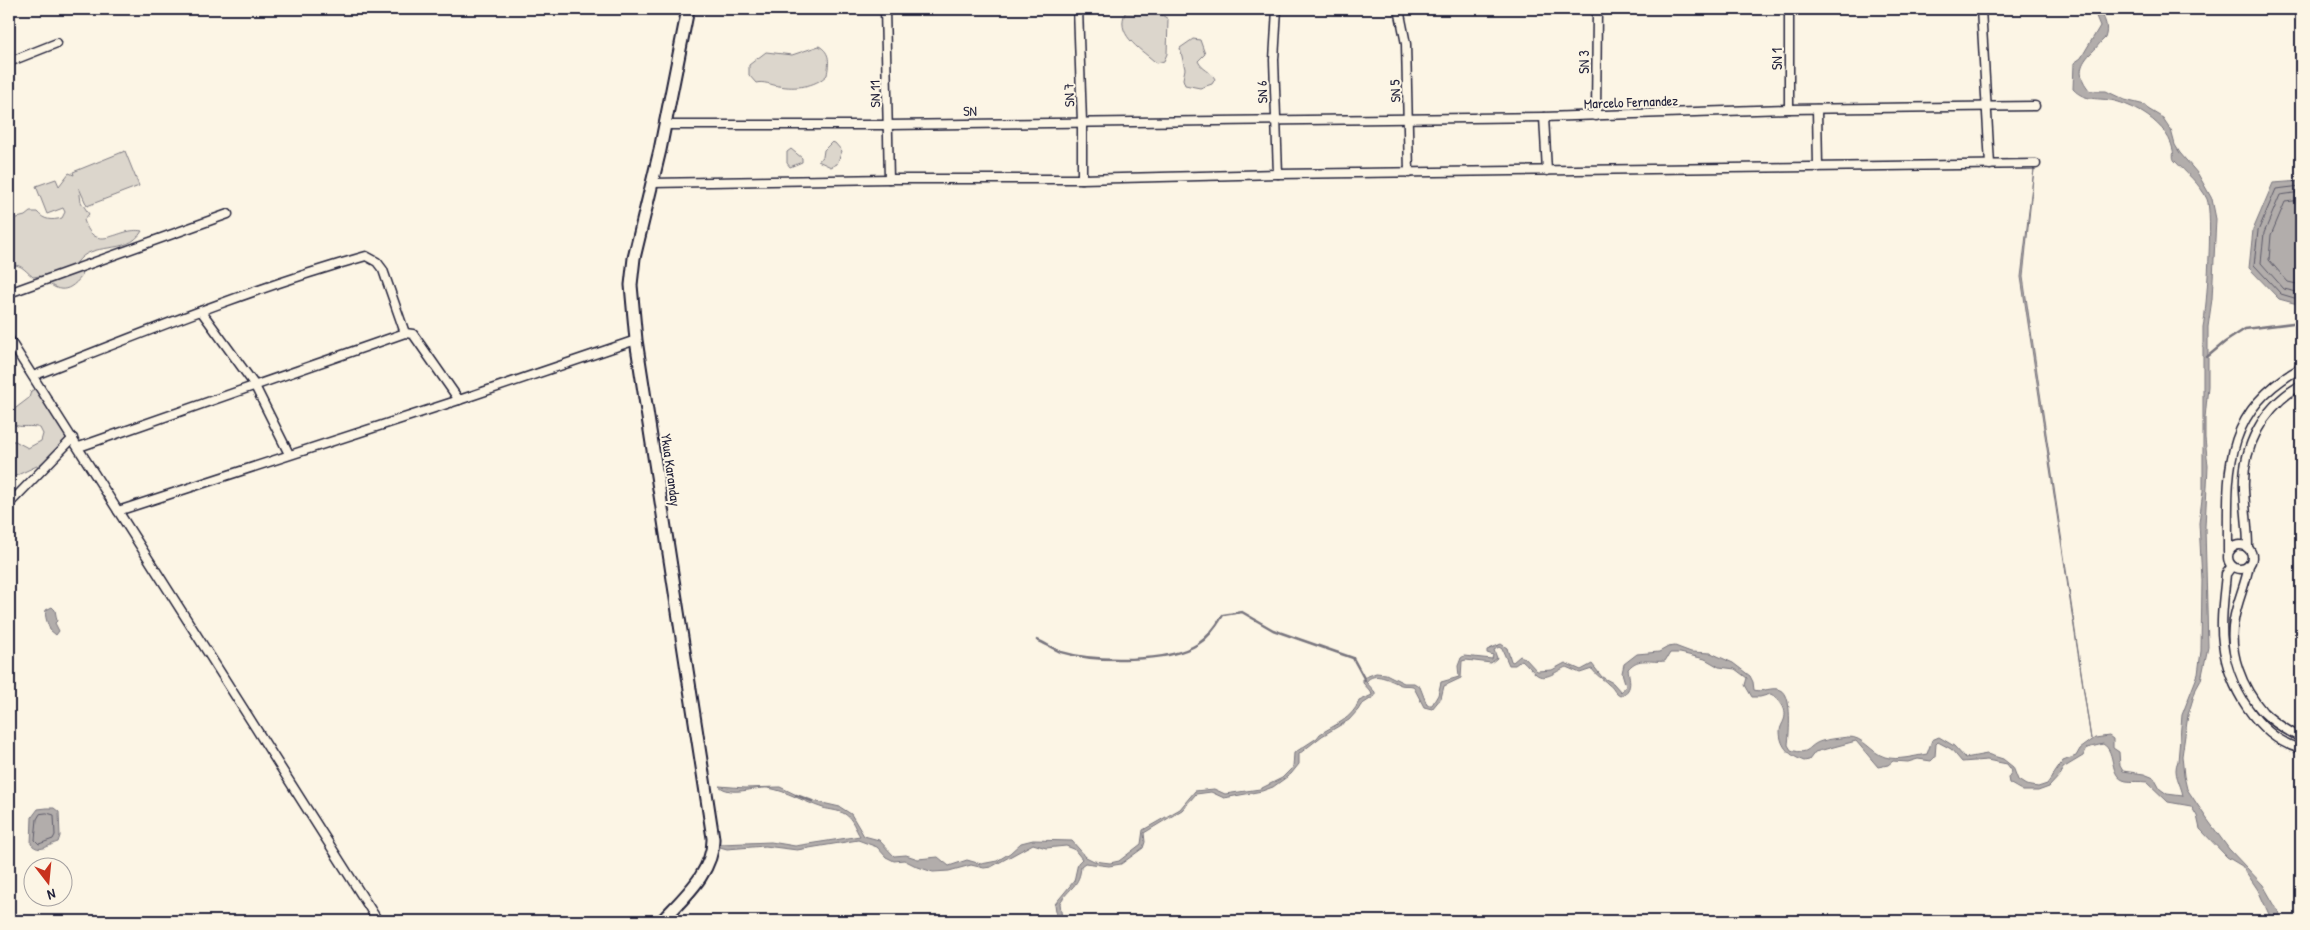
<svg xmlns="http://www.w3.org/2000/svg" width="2310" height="930" font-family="'Patrick Hand',sans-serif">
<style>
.green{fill:#dcd6cc;stroke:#7f7c84}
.water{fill:#b2adab;stroke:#78757e}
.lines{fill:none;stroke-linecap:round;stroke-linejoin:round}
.shore{stroke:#5c5a68;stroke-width:1}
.stream{stroke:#78757e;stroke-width:2.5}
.street-casing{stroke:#22223b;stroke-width:11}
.secondary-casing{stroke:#22223b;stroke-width:15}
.street{stroke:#fcf5e5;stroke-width:8}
.secondary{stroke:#fcf5e5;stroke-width:11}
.labels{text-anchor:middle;stroke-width:4;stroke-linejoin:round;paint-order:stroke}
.street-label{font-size:14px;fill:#22223b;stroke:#fcf5e5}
</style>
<rect width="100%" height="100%" fill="#fcf5e5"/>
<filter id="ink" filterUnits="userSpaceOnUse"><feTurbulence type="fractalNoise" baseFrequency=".02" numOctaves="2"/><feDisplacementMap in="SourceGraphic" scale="10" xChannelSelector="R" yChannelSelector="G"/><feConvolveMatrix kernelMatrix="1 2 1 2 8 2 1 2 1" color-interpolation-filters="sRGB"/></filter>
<g filter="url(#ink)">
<g class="green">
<path d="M1133 9 1156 11 1168 19 1167 54 1164 61 1157 63 1154 61C1139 48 1114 34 1126 11Z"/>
<path d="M1193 39 1200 40 1205 54 1198 61C1202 70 1211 71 1215 79L1212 84 1200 88 1185 85 1183 79 1185 69 1180 48Z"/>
<path d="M819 46C831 53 829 63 827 75 815 87 795 89 779 86 771 85 764 81 756 83L749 75V65L766 52 792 55Z"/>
<polygon points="832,142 835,143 842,151 837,164 831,167 818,161 823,157 824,150"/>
<polygon points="791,149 802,158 802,162 790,167 787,163 787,152"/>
<path d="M125 151 139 186 87 206 79 188 81 202 89 214 84 220C96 256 119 226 142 231 127 257 91 239 76 264L80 269 82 276C66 296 56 291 40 276L33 277C23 269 21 263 9 266V247L12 238 9 229V220L25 216 30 212H37C44 220 51 221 62 218L65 212 63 208 47 214 36 186 56 179 59 186 69 173 74 175 73 172Z"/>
<path d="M37 388 64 432 67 443 39 465 9 479V441H15L28 448 41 441 43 434 40 428C27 423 7 434 12 411L29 398 31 391Z"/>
</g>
<g class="water">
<path d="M2093 9H2099C2105 19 2109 27 2105 38 2099 43 2096 49 2091 53 2078 66 2078 77 2090 91H2106L2125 100 2145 105 2148 109 2163 118 2171 130 2175 145 2180 153 2198 174 2212 199 2216 219 2212 299 2208 327V386L2205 418V438L2208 466 2205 527 2208 647 2201 680 2196 689 2188 715 2182 756 2184 776 2187 789 2207 819 2229 849 2263 885 2278 911 2281 921H2272L2258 890 2242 866 2227 857 2200 829 2197 816 2191 806 2168 802 2147 782C2140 781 2132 782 2126 781 2108 777 2117 752 2103 744L2087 748 2083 756 2063 768 2061 774 2049 787 2038 791H2023L2009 783 2008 778 2012 771 2007 764 1987 760 1962 762 1951 749 1938 742 1936 744 1935 757 1931 761 1918 759 1908 762 1893 761 1888 765 1878 767 1856 741 1815 752 1809 760 1804 761C1791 756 1780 748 1780 731 1780 727 1783 723 1784 720 1788 708 1779 700 1771 694L1760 697H1752L1745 685 1747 678 1735 669 1719 667 1705 659 1680 653H1670L1665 661C1650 663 1639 656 1628 669 1630 681 1633 691 1620 696 1614 693 1614 688 1608 684 1602 678 1597 676 1592 669L1580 673 1566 667C1558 670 1545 682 1536 674 1531 670 1527 664 1522 660L1515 665H1509L1502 649 1499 647 1494 650 1497 658 1491 663 1466 660 1462 661 1461 678 1444 686 1441 698 1432 709 1424 707 1413 686C1409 685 1405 686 1401 685 1391 681 1374 670 1366 682L1375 692V696L1361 705 1358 710 1349 720 1322 736 1299 754V764L1291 774 1273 787 1262 791 1224 798 1211 792 1196 794 1182 810 1144 833 1145 842 1143 848 1121 864 1109 866 1085 863 1081 866C1080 887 1069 887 1060 903L1062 919 1060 921H1041L1047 917 1057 919 1055 904 1074 881 1078 863 1082 859 1074 849 1066 846 1046 848 1033 844 991 867 984 868 971 865 949 871 933 872 918 867 904 860 894 861 886 857 877 847 858 840 797 850 765 846 727 849 720 847V844L771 842 795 846 860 836C855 829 853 819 845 814 838 810 830 810 823 808 804 802 787 791 768 788 754 787 731 797 719 786L745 788 780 787 805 799 840 807 851 814 864 836 879 840 894 856 906 855 918 859 938 857 949 866 967 860 981 864 997 861 1010 853 1021 843 1033 840 1072 841 1086 857 1094 861 1110 863 1119 861 1141 844 1143 830 1180 809 1195 791 1214 789 1225 794 1260 789 1282 778 1293 767 1294 753 1317 738 1320 734C1336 724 1352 719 1359 701L1372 695 1371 692 1363 683V678L1376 673 1386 674 1404 683H1414L1420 687 1427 705H1432L1438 695 1441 682 1459 677 1458 666 1461 658 1464 656 1492 659 1493 655 1487 653V650L1501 644 1507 648 1511 661 1513 662 1520 656 1525 658 1537 671 1552 670 1565 663 1581 670 1592 664 1602 677 1613 683 1621 692 1626 686 1622 673 1624 664 1637 654 1659 652 1668 647 1675 646 1691 652 1711 653 1733 663 1750 676 1753 682 1754 690C1762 693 1772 686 1781 690 1793 695 1789 735 1788 745L1791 750C1811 756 1807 745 1822 741 1830 739 1840 738 1848 737 1863 736 1871 753 1885 757 1898 761 1914 756 1927 754L1932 740 1939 737 1954 746 1965 758 1987 754 2003 759 2013 767 2018 780 2026 785 2038 787 2047 784 2063 761 2076 756 2080 749 2095 738 2109 736 2113 739V748L2119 752 2120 766 2123 771 2144 774 2154 778 2160 789 2167 794 2183 796C2181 783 2172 774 2178 761L2182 715 2198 674 2201 651 2202 580 2199 523 2203 491V327C2207 308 2213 214 2207 199 2200 184 2185 172 2175 161 2172 158 2174 154 2173 150 2170 134 2156 121 2143 113 2135 108 2123 103 2115 101 2098 97 2085 102 2073 89L2074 63 2081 58 2100 26Z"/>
<polygon points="2034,169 2023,277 2091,739 2021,277"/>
<polygon points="2301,181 2301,305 2279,299 2249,268 2253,230 2273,183"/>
<path d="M52 607 55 610 57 621 55 623 59 631 56 635 50 630C48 624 44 616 46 610Z"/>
<path d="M47 808H54L59 812 60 836 58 842C48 845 40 854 31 844L32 817 38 809Z"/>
</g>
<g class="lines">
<g class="shore">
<polyline points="2301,186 2276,189 2258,231 2254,265 2281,294 2301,300"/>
<polyline points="2301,192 2280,195 2264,233 2261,263 2284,289 2301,293"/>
<polyline points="2301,200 2285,202 2271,235 2269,260 2288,282 2301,285"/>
<polygon points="47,813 54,815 55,835 53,839 39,844 35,840 37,819 40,814"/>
</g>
<g class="stream">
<polyline points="2207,357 2225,342 2245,329 2301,322"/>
<path d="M1037 640C1045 643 1053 649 1061 652 1094 662 1169 663 1198 644 1208 638 1217 625 1223 615L1242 612 1273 630 1353 658 1365 680"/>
<polyline points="796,795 812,801"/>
</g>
<defs>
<g id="street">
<polyline points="885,9 889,179"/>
<polyline points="1078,9 1082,122 1082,179"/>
<polyline points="1277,9 1274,60 1278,174"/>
<polyline points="1399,9 1406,44 1409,173"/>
<polyline points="1789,9 1789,109"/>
<polyline points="1981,9 1990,165"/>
<polyline points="9,62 57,43"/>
<polyline points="1817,109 1818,167"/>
<polyline points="1596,116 1597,9"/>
<polyline points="1544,117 1547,171"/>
<polyline points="665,125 888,125 1544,117 1789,109 2035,106"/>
<polyline points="652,183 889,179 1082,179 1278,174 2036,164"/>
<polyline points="9,293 228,214"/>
<polyline points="201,311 254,384 289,454"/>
<polyline points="9,339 378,921"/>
<path d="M33 376C143 333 252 288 366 256L377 262 383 270 405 333"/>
<polyline points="79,447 405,333 413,334 459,400 636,340"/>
<polyline points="9,504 73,438"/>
<polyline points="118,511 459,400"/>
<circle cx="2240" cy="557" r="12"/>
<path d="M2248 548C2248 528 2245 510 2244 490 2242 447 2263 407 2301 385"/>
<path d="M2228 552C2228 472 2221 412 2301 368"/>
<path d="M2249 565C2246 584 2237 601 2234 620 2228 653 2242 688 2263 712 2274 723 2288 731 2301 738"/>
<path d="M2232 566 2226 574C2224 596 2220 621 2223 643 2228 686 2257 737 2301 749"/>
</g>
<path id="secondary" d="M662 921C683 898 714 872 713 838L636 340 631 285 634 258 660 150 688 9"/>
</defs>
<use href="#street" class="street-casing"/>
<use href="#secondary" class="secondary-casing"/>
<use href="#street" class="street"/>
<use href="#secondary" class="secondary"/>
</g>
</g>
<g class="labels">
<g class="street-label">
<text transform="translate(1777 59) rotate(-90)" y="5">SN 1</text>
<text transform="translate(1584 62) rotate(-90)" y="5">SN 3</text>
<text transform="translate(1395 91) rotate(-92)" y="5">SN 5</text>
<text transform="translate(1262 92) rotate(-92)" y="5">SN 6</text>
<text transform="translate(875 94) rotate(-91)" y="5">SN 11</text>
<text transform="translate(1069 95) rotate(-93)" y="5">SN 7</text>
<text transform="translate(1631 102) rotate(-2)" y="5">Marcelo Fernandez</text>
<text transform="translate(970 111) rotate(-1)" y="5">SN</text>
<text transform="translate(671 470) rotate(82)" y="5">Ykua Karanday</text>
</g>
</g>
<rect width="2310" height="930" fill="none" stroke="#fcf5e5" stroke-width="30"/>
<rect x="15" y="15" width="2280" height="900" fill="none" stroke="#22223b" stroke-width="2" filter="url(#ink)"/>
<g transform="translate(48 882) rotate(164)"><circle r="24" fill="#fcf5e5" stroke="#a5a1a1"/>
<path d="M0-4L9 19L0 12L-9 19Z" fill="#c8321e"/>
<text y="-8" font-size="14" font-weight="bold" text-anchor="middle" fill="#22223b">N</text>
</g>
</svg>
